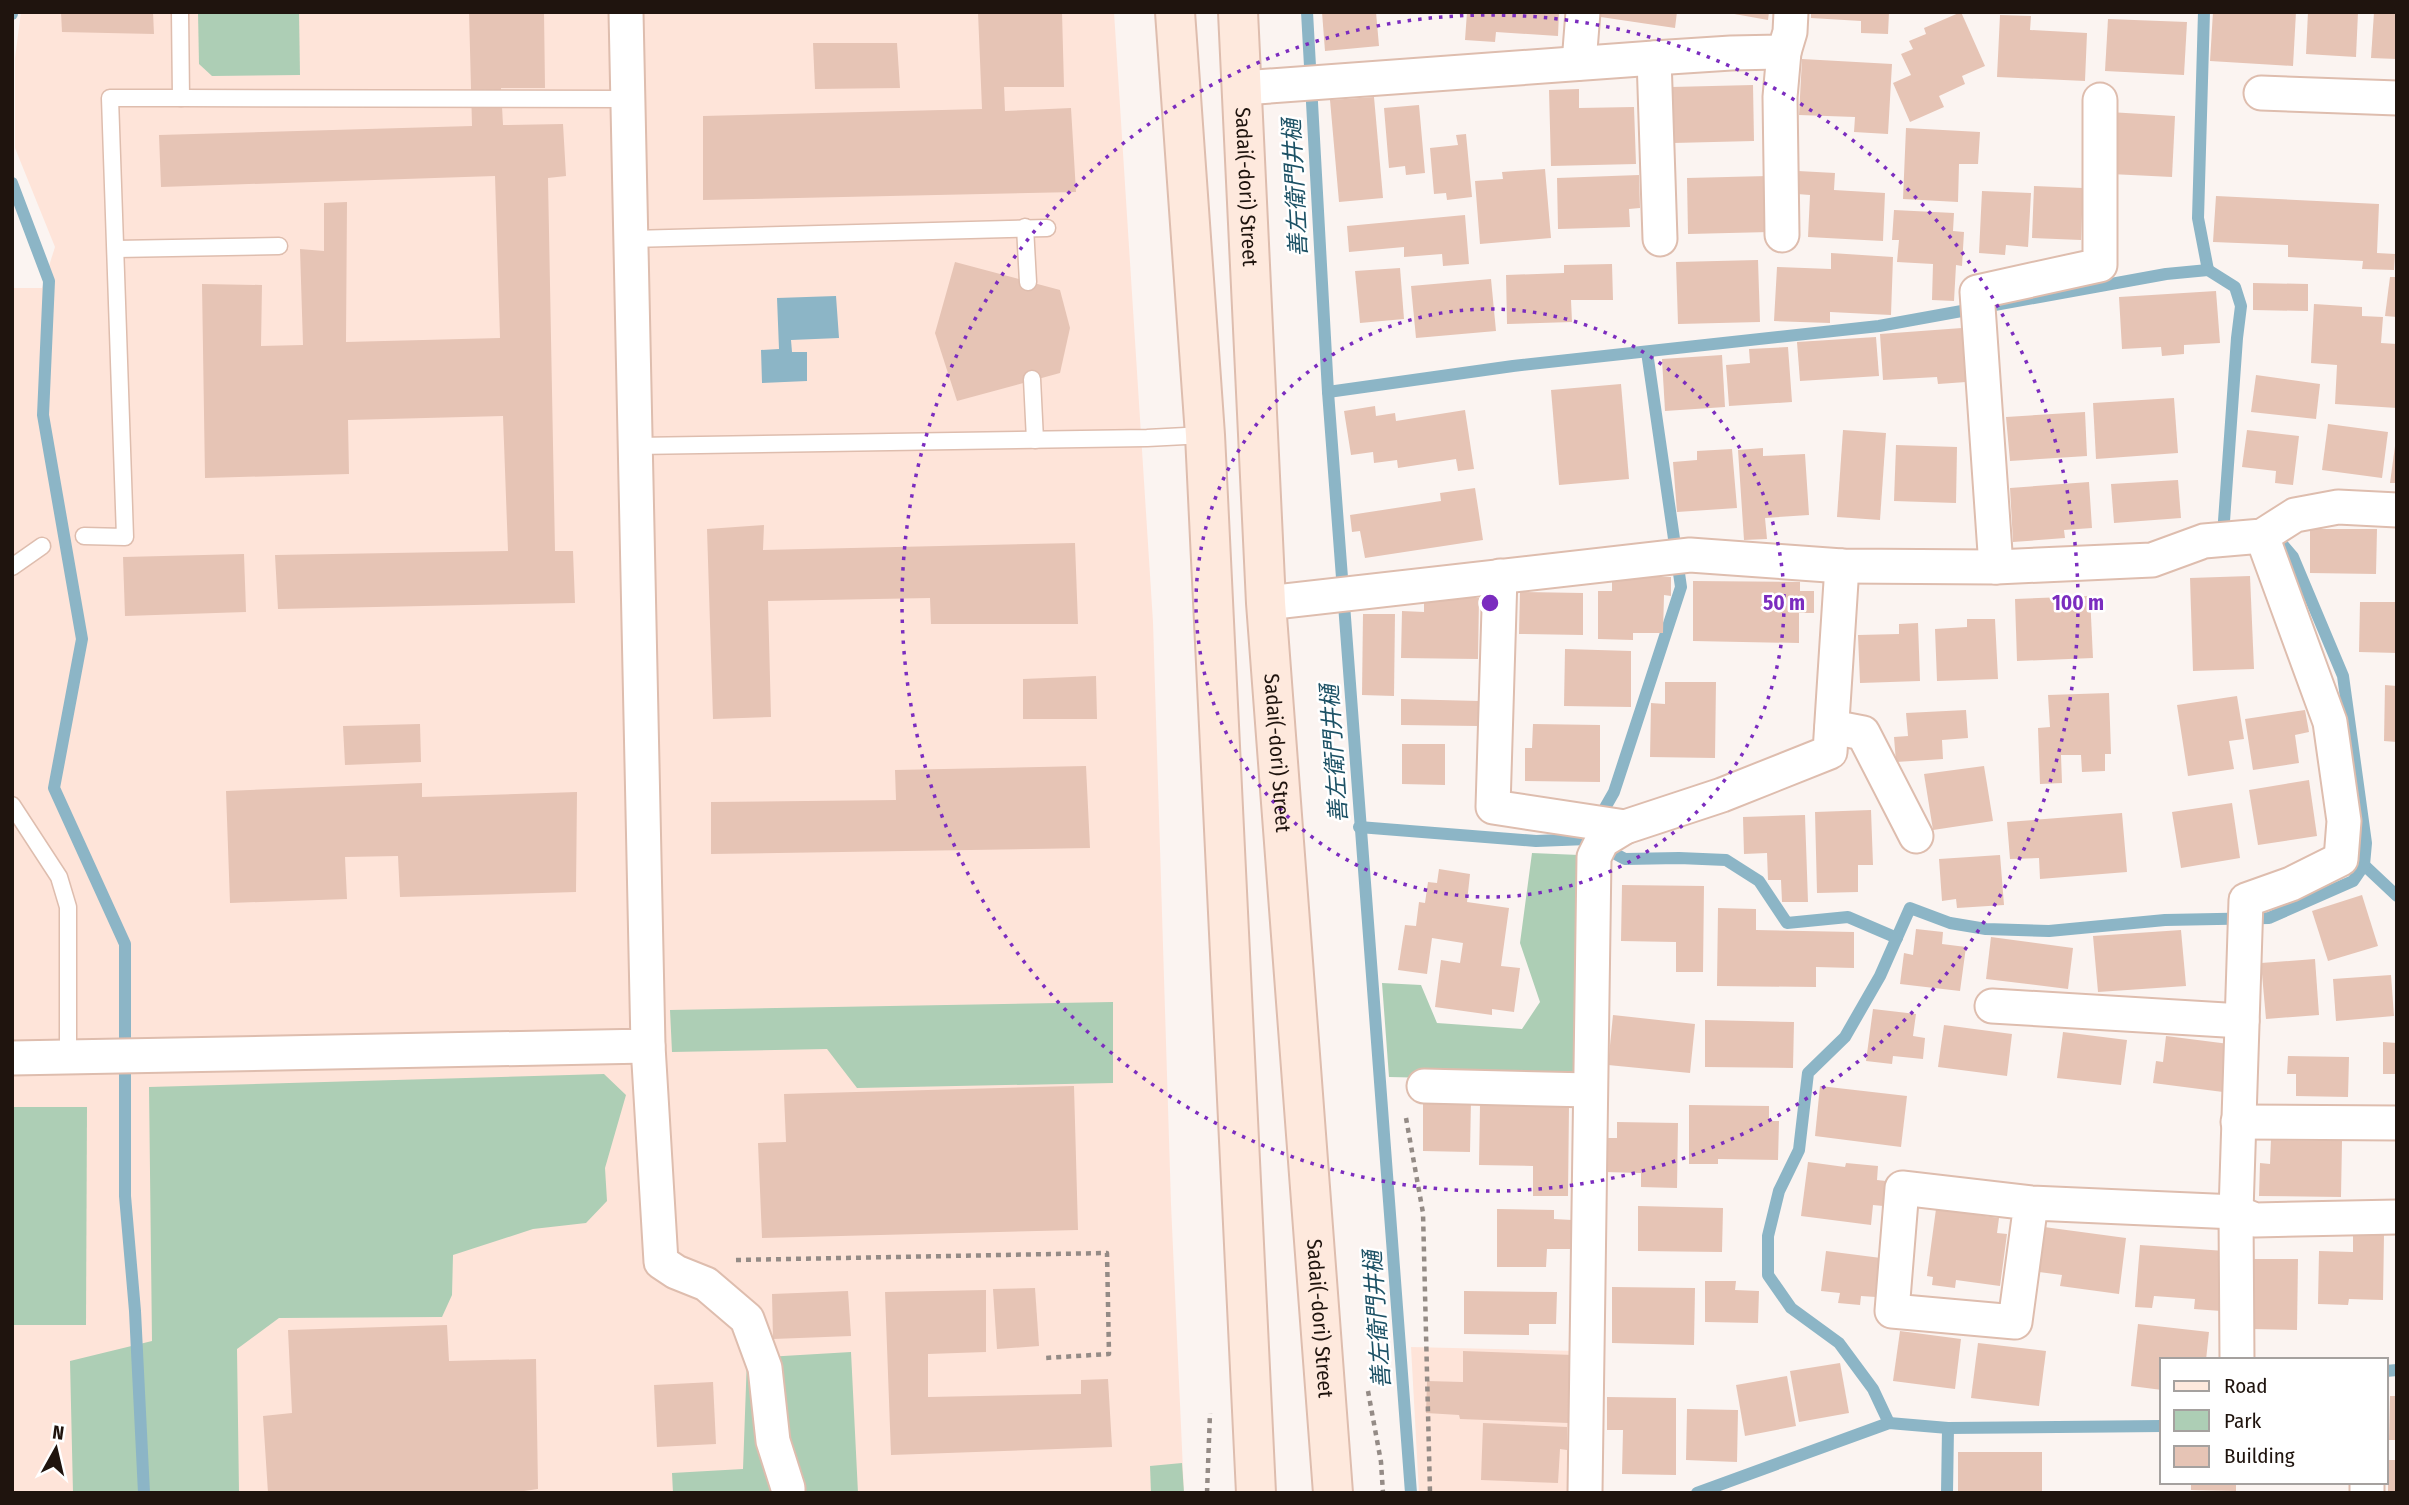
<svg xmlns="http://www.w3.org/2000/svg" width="2409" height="1505" font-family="'Fira Sans Condensed','Noto Sans JP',sans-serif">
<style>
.built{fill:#fee4d9}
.green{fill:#adceb5}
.water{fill:#8cb5c6}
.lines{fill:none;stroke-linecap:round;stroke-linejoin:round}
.stream{stroke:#8cb5c6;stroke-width:12}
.building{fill:#e6c4b5}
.lane-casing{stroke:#debdae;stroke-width:19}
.street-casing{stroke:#debdae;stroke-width:37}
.secondary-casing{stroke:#debdae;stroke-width:42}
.path{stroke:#948b86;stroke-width:4.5;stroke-dasharray:5 5;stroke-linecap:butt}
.lane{stroke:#fff;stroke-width:16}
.street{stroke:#fff;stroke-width:33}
.secondary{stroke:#fee9dd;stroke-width:38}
.ring{fill:none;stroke:#7b2cbf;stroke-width:3.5;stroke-dasharray:3.5 7}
.labels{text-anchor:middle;stroke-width:5;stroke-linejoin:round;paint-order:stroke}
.street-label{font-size:21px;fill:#1f140e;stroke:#fff}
.water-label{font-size:23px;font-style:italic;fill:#1c5165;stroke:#fff}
.centre{fill:#7b2cbf;stroke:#fff;stroke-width:3.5}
.ring-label{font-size:21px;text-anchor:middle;font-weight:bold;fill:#7b2cbf;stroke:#fff;stroke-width:5;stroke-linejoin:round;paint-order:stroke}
</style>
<rect width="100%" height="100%" fill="#fbf4f1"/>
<g class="built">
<polygon points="21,12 1114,12 1153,622 1171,1204 1184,1493 12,1493 12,288 42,288 55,247 15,148 15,58"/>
<polygon points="1411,1347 1579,1351 1576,1493 1419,1493"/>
</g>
<g class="green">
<polygon points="198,12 299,12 300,75 212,76 199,64"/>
<polygon points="1532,853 1579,855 1578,1081 1389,1077 1382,983 1421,985 1437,1023 1522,1029 1540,1002 1520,943"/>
<polygon points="1113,1002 1113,1083 857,1088 827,1049 672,1052 670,1010"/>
<polygon points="604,1074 626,1095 605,1168 607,1201 586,1223 533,1229 453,1255 452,1295 442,1317 279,1318 237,1349 239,1493 73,1493 70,1361 152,1341 149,1087"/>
<polygon points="12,1107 87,1107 86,1325 12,1325"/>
<polygon points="851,1352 858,1493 673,1493 672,1473 743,1469 747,1358"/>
<polygon points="1182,1463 1184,1493 1151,1493 1150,1466"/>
</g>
<polygon class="water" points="836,296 839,338 791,340 792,352 807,352 807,381 762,383 761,350 779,349 777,298"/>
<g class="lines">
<g class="stream">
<polyline points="1307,12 1328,392 1411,1493"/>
<polyline points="2204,12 2198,218 2208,270"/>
<polyline points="12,14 12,12"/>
<polyline points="12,183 49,281 43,415 82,639 54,788 125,944 125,1196 135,1311 144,1493"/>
<polyline points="1328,392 1513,366 1879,326 2166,274 2208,270 2235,287 2241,306 2237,338 2224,521"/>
<polyline points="1598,820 1614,792 1681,587 1647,352"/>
<polyline points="1359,827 1536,841 1587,839 1625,859 1679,858 1726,860 1759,881 1787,923 1848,917 1897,938"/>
<polyline points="2364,865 2397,896"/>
<polyline points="2386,1371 2397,1370"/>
<polyline points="1889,1423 1873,1389 1839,1343 1791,1308 1768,1275 1768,1236 1779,1191 1799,1150 1808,1073 1845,1037 1880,976 1910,908 1950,923 1986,929 2049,931 2165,920 2269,918 2353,881 2364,865 2366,843 2343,676 2293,557 2281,543"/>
<polyline points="1697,1493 1889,1423 1948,1428 2162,1426"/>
<polyline points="1947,1493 1948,1428"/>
</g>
</g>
<g class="building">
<polygon points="61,12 153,12 154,34 62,32"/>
<polygon points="469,12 544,12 545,88 501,88 503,125 563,124 566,176 548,178 555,551 573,551 575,603 278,609 275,555 508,551 503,416 348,420 349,474 205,478 202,284 262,285 261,346 303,345 300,249 324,251 324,203 347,202 346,342 500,338 495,176 161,187 159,135 472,126"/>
<polygon points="978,12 1062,12 1064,87 1004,87 1005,111 1071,108 1076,192 703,200 703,116 982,109"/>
<polygon points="1322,12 1376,12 1379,46 1325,51"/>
<polygon points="1467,12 1559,12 1558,36 1496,32 1495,42 1465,40"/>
<polygon points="1595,12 1677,12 1675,28 1594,16"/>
<polygon points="1723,12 1769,12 1768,20"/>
<polygon points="1811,12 1889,12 1888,34 1861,33 1861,21 1811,18"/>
<polygon points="1961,12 1985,66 1962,76 1965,84 1939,96 1944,107 1910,122 1893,83 1911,75 1901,54 1913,49 1909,41 1926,34 1924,28"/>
<polygon points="2213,12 2296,12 2293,66 2210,61"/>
<polygon points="2308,12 2358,12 2356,57 2306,54"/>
<polygon points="2374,12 2397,12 2397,59 2371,58"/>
<polygon points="2000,15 2031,16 2030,30 2087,33 2085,81 1997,77"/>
<polygon points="2108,19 2187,22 2184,75 2105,71"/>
<polygon points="813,43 897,43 900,88 815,89"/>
<polygon points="1802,59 1892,64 1888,134 1854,132 1855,117 1799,115"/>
<polygon points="1753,85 1754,141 1673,143 1671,87"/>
<polygon points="1579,89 1579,108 1634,107 1636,164 1551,166 1549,90"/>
<polygon points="1374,97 1383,198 1339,202 1330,100"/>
<polygon points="1419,105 1425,173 1406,175 1405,166 1389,168 1384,108"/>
<polygon points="2093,111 2175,116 2172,177 2090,173"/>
<polygon points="1906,128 1980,132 1978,164 1959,164 1958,202 1903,199"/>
<polygon points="1466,134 1472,197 1447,200 1446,193 1434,194 1430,148 1458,145 1456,135"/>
<polygon points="1545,169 1551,238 1480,244 1475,181 1503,179 1502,172"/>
<polygon points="1798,171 1835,173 1834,190 1885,193 1883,241 1808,237 1810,195 1797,194"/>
<polygon points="1639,175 1640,208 1629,209 1630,227 1558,229 1557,178"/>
<polygon points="1768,176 1770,232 1688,234 1687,178"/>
<polygon points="2034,186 2083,188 2081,240 2032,238"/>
<polygon points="1982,191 2031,193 2028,247 2006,245 2005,255 1979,253"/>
<polygon points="2216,196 2379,204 2377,253 2395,254 2394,270 2362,269 2363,261 2288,257 2288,245 2213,242"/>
<polygon points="1894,210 1954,213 1953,231 1964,232 1962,266 1956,265 1954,301 1932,300 1933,264 1897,262 1899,240 1892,240"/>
<polygon points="1465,215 1469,264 1443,266 1442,254 1404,257 1404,247 1349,252 1347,226"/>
<polygon points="1831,253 1893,257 1891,315 1830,312 1830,323 1774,321 1777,267 1831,269"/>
<polygon points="1758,260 1760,322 1678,324 1676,262"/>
<polygon points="955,262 1060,290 1070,328 1060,373 957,401 935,333"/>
<polygon points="1612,264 1613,300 1571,300 1572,322 1507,324 1506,275 1564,273 1564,265"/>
<polygon points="1400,268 1404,319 1360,323 1355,271"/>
<polygon points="2390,277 2397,277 2397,317 2385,316"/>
<polygon points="1491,279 1496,331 1416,338 1411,286"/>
<polygon points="2253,283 2308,284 2308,311 2253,310"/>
<polygon points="2216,291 2220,343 2184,345 2184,354 2162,356 2161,347 2122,349 2119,297"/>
<polygon points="2314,304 2362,307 2362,316 2383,317 2381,343 2397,344 2397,408 2335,404 2337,365 2311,363"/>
<polygon points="1962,328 1966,382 1938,384 1937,377 1883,380 1880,334"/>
<polygon points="1876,337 1879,376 1800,381 1797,342"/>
<polygon points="1788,347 1792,402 1729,406 1726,365 1750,363 1749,349"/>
<polygon points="1722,355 1725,407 1665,411 1662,359"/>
<polygon points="2256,375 2320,384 2316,419 2251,412"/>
<polygon points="1621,384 1629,479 1559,485 1551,390"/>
<polygon points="2174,398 2178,453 2096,459 2093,403"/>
<polygon points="1375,406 1376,416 1395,413 1396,421 1465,410 1474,469 1458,471 1456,459 1398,468 1397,460 1374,463 1373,452 1351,455 1344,411"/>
<polygon points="2085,412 2087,456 2010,461 2006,417"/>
<polygon points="2328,424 2388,432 2382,478 2322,470"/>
<polygon points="1843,430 1886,433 1880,520 1837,517"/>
<polygon points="2247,430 2299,436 2293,485 2275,483 2276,471 2242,467"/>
<polygon points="1896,445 1957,447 1956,503 1894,501"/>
<polygon points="2395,446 2397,446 2397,483 2390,483"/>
<polygon points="1763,448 1763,456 1805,454 1809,515 1765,518 1767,539 1744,540 1738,450"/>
<polygon points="1732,449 1737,508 1677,512 1673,462 1697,460 1697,451"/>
<polygon points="2178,480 2181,518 2114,523 2111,484"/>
<polygon points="2089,482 2092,528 2064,530 2065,538 2013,542 2010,488"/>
<polygon points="1475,488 1483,540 1365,558 1360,531 1352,532 1350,515 1441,501 1440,493"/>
<polygon points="764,525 763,550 1075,543 1078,624 931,624 930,598 768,601 771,717 713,719 707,529"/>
<polygon points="2310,529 2377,529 2376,574 2310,573"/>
<polygon points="244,554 246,612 125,616 123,557"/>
<polygon points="1612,576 1671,577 1671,596 1664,595 1663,633 1633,633 1633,640 1598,639 1598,591 1612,591"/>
<polygon points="2250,576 2254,669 2193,671 2190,578"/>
<polygon points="1693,581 1800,582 1800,591 1814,591 1814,613 1799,613 1799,643 1693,641"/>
<polygon points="1520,592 1583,593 1583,635 1519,634"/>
<polygon points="2090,596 2093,658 2017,661 2015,599"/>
<polygon points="1424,598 1479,598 1478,659 1401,658 1402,611 1424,612"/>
<polygon points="2360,602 2397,602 2397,653 2359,652"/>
<polygon points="1363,614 1395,614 1394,696 1362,695"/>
<polygon points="1967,619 1995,619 1998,679 1937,681 1935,629 1967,627"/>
<polygon points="1918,623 1920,681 1860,683 1858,635 1899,634 1899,624"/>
<polygon points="1565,649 1631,651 1631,707 1564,706"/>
<polygon points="1096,676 1097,719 1023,719 1023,679"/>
<polygon points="1665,682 1716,682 1715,758 1650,757 1651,703 1665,704"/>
<polygon points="2385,685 2397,686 2397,742 2384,741"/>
<polygon points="2109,693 2111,754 2105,754 2105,771 2082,772 2081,755 2061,755 2062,783 2040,784 2038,728 2050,727 2048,695"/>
<polygon points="2237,696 2244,739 2229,741 2234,769 2188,776 2177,705"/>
<polygon points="1401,699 1479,701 1478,726 1401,725"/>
<polygon points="1966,710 1968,738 1942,740 1943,759 1896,762 1894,737 1908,736 1906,713"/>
<polygon points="2305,710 2309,732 2295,735 2299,763 2253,770 2245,719"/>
<polygon points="420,724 421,762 345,765 343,726"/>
<polygon points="1533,724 1600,725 1600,782 1525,781 1525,748 1532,748"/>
<polygon points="1402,744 1445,744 1445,785 1402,784"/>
<polygon points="1086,766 1090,848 711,854 711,802 896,800 895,770"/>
<polygon points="1984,766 1993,821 1933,830 1924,774"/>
<polygon points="2309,780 2317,836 2258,845 2249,790"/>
<polygon points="422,783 422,797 577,792 576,892 400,897 398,856 345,857 347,899 230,903 226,791"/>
<polygon points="2232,803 2240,858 2181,868 2172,812"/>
<polygon points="1871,810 1873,865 1858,865 1858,892 1817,893 1815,812"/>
<polygon points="2122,813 2127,872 2040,879 2039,858 2010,859 2007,822"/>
<polygon points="1805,815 1808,902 1782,902 1781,880 1768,880 1767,853 1744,854 1743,817"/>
<polygon points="2000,855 2004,905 1957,908 1956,899 1942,901 1939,859"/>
<polygon points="1439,869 1470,874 1467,902 1509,908 1501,966 1520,968 1514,1012 1492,1009 1492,1015 1435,1007 1441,960 1460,963 1463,943 1432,938 1427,974 1398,970 1405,925 1416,926 1419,902 1425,903 1428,882 1437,883"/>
<polygon points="1622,885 1704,886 1703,972 1676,972 1676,942 1621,941"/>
<polygon points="2362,895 2378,946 2328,961 2312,911"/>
<polygon points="1718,908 1756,909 1756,930 1854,932 1854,968 1816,967 1816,987 1717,986"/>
<polygon points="1916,929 1943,932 1942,944 1966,947 1960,991 1900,984 1904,953 1913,955"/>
<polygon points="2181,930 2186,986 2098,992 2093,936"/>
<polygon points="1991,937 2073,948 2068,989 1986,979"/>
<polygon points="2315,959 2319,1015 2266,1019 2261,963"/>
<polygon points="2391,975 2394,1016 2336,1021 2333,979"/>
<polygon points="1873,1009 1916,1014 1913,1036 1925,1038 1923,1059 1893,1056 1892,1064 1866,1061"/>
<polygon points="1613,1015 1695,1024 1690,1073 1608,1065"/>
<polygon points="1705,1020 1794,1022 1793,1068 1705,1067"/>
<polygon points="1944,1025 2012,1034 2007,1076 1938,1067"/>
<polygon points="2063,1032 2127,1040 2121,1085 2057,1078"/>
<polygon points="2166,1036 2229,1044 2223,1092 2153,1083 2156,1061 2163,1062"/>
<polygon points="2383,1042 2397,1043 2397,1074 2383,1074"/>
<polygon points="2288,1056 2349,1057 2348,1097 2296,1096 2296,1074 2287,1074"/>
<polygon points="1074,1086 1078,1230 762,1238 758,1143 786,1142 784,1094"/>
<polygon points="1820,1086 1907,1096 1901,1147 1815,1136"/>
<polygon points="1423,1098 1471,1099 1470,1152 1423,1151"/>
<polygon points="1480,1105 1569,1106 1568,1196 1533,1196 1533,1166 1479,1165"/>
<polygon points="1689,1105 1769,1106 1769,1121 1779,1121 1778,1160 1718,1159 1718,1164 1689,1164"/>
<polygon points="1617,1122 1678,1123 1677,1188 1641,1187 1641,1173 1605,1172 1605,1138 1617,1138"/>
<polygon points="2271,1140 2342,1141 2341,1197 2259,1196 2260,1163 2270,1164"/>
<polygon points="1808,1162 1845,1167 1846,1163 1878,1166 1877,1180 1886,1181 1883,1206 1873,1205 1871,1225 1801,1216"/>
<polygon points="1638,1206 1723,1208 1722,1252 1638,1251"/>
<polygon points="1497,1209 1554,1210 1554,1219 1572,1220 1572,1249 1547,1249 1546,1267 1497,1267"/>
<polygon points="1936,1209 1999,1218 1997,1233 2007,1234 2000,1286 1956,1280 1955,1288 1932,1285 1933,1277 1927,1276"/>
<polygon points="2044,1227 2126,1238 2119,1294 2060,1286 2062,1275 2039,1272"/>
<polygon points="2353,1234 2384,1234 2383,1300 2349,1299 2348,1305 2318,1304 2319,1251 2353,1252"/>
<polygon points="2140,1245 2225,1251 2221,1311 2194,1309 2195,1299 2154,1296 2152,1308 2135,1307"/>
<polygon points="1826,1251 1881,1258 1876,1297 1861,1296 1860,1305 1838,1303 1840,1293 1821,1291"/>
<polygon points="2253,1259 2298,1259 2297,1330 2251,1329"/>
<polygon points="1705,1281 1736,1281 1735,1290 1759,1291 1758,1323 1705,1322"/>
<polygon points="1612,1287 1695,1288 1694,1345 1612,1343"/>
<polygon points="1035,1288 1039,1346 997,1349 993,1289"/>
<polygon points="986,1290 986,1352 928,1354 928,1397 1081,1394 1081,1380 1108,1379 1112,1447 891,1455 885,1292"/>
<polygon points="848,1291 851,1336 773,1339 772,1294"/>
<polygon points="1464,1291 1557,1292 1556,1324 1529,1324 1529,1335 1464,1334"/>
<polygon points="2138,1324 2209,1332 2206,1360 2162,1360 2162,1390 2131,1386"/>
<polygon points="447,1325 449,1361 536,1359 538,1489 510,1493 268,1493 263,1416 292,1413 288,1330"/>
<polygon points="1900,1331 1961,1339 1955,1389 1893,1381"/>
<polygon points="1978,1343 2046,1351 2039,1406 1971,1398"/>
<polygon points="1463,1351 1573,1355 1568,1423 1460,1419 1459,1415 1426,1413 1427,1381 1463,1382"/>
<polygon points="1840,1363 1849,1413 1799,1422 1790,1371"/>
<polygon points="1787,1376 1796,1426 1745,1436 1736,1385"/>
<polygon points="713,1382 716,1444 657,1447 654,1385"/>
<polygon points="2390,1396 2397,1396 2397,1440 2389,1440"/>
<polygon points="1607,1397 1676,1398 1676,1475 1622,1474 1623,1430 1607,1430"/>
<polygon points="1687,1409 1738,1410 1737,1462 1686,1460"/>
<polygon points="1483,1423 1567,1427 1567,1450 1560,1449 1558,1483 1481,1480"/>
<rect x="1958" y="1452" width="84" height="41"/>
<rect x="2388" y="1460" width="9" height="33"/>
<polygon points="2191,1482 2236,1482 2236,1491 2191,1490"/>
</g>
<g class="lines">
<defs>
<g id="lane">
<polyline points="181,98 628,99"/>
<polyline points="1025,227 1028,282"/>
<polyline points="631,239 1047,228"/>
<polyline points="116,249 279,246"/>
<polyline points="1032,379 1035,440"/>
<polyline points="636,446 1147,438 1205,435"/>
<polyline points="84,536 125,537 110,98 181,98 180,12"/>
<polyline points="12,567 42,546"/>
<polyline points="12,805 59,877 68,907 68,1056"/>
</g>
<g id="street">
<polyline points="1654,58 1660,239"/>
<polyline points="1579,63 1583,12"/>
<polyline points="1243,88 1654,58 1731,53 1784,52 1790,32 1791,12"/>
<polyline points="2261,93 2397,98"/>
<polyline points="1782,235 1780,97 1784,52"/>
<polyline points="1996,567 1977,292 2100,265 2100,100"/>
<polyline points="1500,576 1493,807 1625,827"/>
<polyline points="1266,603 1690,555 1842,566 1996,567 2152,560 2204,541 2262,536 2295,515 2338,507 2397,510"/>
<polyline points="1832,727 1863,733 1916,836"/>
<polyline points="1992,1006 2242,1021"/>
<polyline points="648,1046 661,1262 676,1272 706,1284 747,1319 765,1368 773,1441 788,1488 788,1493"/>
<polyline points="12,1058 648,1046 626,12"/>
<polyline points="1424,1086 1590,1090"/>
<polyline points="2238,1122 2397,1123"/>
<polyline points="2031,1203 2015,1322 1892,1311 1902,1188 2031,1203 2236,1212 2255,1220 2397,1217"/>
<polyline points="2237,1360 2236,1212 2246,900 2291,884 2341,859 2344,821 2330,722 2262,536"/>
<polyline points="2367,1482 2367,1493"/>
<polyline points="1585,1493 1594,857 1602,841 1625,827 1722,795 1830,752 1842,566"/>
</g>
<g id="secondary">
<polyline points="1175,12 1205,435 1256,1493"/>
<path id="s1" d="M1238 12 1266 603 1333 1493"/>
</g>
</defs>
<use href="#lane" class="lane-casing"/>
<use href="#street" class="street-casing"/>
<use href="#secondary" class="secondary-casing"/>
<g class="path">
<polyline points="1406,1118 1423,1213 1430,1493"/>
<polyline points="736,1260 1107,1253 1109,1354 1045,1358"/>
<polyline points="1368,1391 1381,1462 1383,1493"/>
<polyline points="1207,1493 1210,1413"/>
</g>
<use href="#lane" class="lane"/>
<use href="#street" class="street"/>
<use href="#secondary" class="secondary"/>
</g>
<g class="ring">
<circle cx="1490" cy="603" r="294"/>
<circle cx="1490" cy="603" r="588"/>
</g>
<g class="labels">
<g class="street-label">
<text dy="7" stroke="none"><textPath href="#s1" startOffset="175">Sadai(-dori) Street</textPath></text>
<text dy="7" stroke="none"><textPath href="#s1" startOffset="742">Sadai(-dori) Street</textPath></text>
<text dy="7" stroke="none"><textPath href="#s1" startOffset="1309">Sadai(-dori) Street</textPath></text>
</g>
<g class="water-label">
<text transform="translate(1295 188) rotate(-93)" y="8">善左衛門井樋</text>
<text transform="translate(1334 754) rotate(-94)" y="8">善左衛門井樋</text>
<text transform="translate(1377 1320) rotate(-94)" y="8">善左衛門井樋</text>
</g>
</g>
<circle cx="1490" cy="603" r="10" class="centre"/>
<g class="ring-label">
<text x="1784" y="610">50 m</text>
<text x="2078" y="610">100 m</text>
</g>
<rect width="2409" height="1505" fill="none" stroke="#1f140e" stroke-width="28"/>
<rect x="2160" y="1358" width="228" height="126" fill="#ffffff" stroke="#a5a19f" stroke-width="2"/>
<rect x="2174" y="1381" width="35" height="10" fill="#fee9dd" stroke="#a5a19f" stroke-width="2"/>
<text x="2224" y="1393" font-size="21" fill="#1f140e">Road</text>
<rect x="2174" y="1410" width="35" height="21" fill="#adceb5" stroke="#a5a19f" stroke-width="2"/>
<text x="2224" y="1428" font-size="21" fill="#1f140e">Park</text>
<rect x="2174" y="1446" width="35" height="21" fill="#e6c4b5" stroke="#a5a19f" stroke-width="2"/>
<text x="2224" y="1463" font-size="21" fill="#1f140e">Building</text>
<g transform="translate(56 1449) rotate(8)" stroke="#ffffff" stroke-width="5" paint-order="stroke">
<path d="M0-5L12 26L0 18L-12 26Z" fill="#1f140e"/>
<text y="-10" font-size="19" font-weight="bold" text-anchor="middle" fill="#1f140e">N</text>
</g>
</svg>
